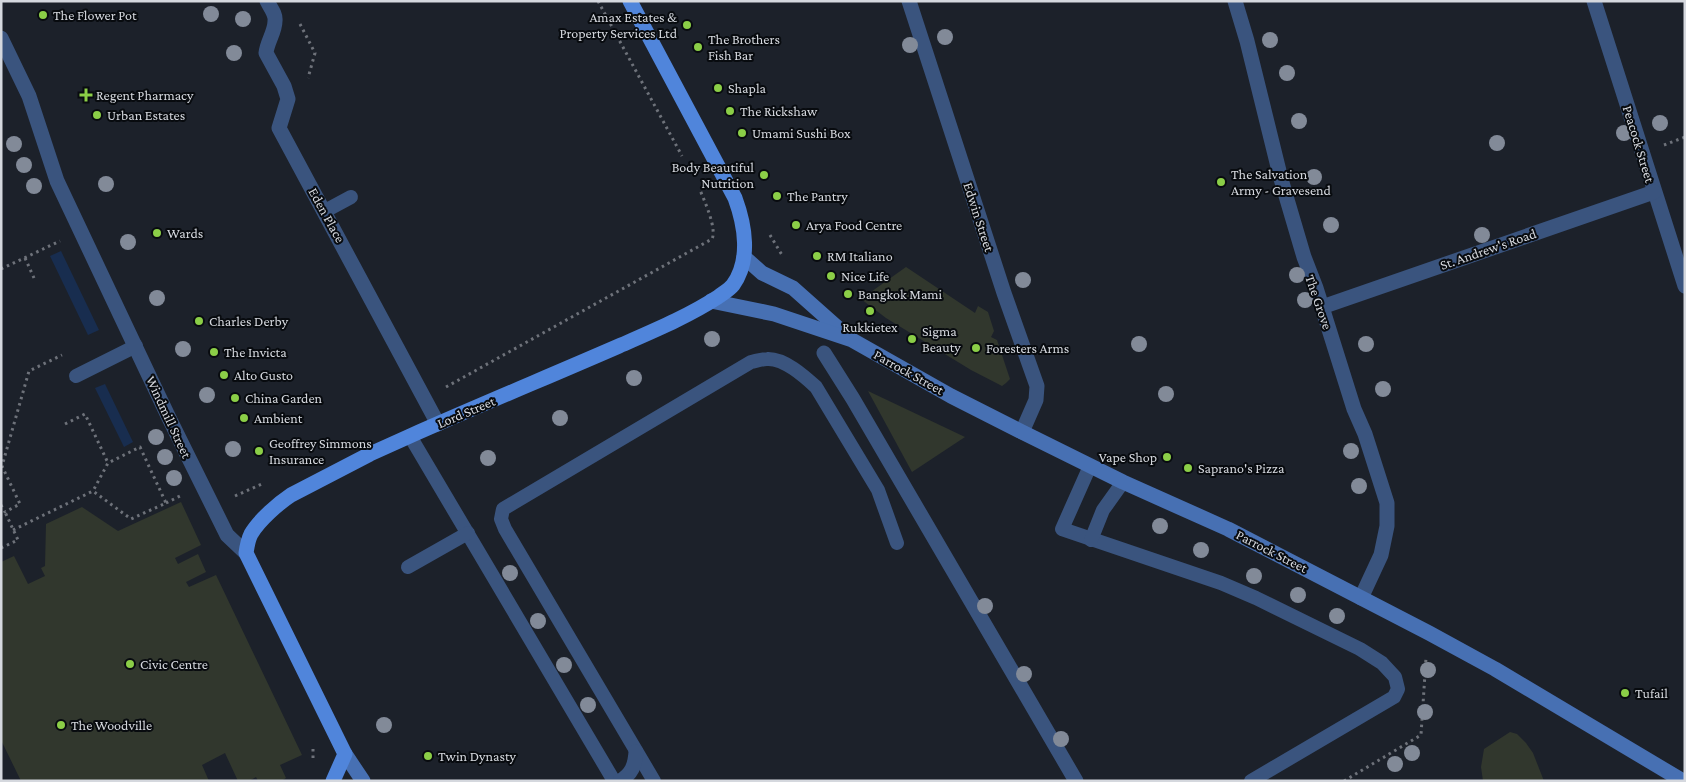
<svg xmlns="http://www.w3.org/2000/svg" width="1686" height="782" font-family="'Crimson Pro',serif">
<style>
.green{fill:#182d4f}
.building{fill:#31372d}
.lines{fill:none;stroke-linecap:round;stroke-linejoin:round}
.path{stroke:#6e727a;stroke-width:3;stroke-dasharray:2.5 4;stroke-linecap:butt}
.lane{stroke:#3a547e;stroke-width:14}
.street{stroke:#3a547e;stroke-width:15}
.secondary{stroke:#4770b3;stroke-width:15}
.primary{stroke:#5085db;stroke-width:15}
.tree{fill:#828a98}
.poi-dot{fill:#8bce47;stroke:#080b0f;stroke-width:2}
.labels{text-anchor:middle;stroke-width:4;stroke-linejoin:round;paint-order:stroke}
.poi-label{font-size:14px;fill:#d5d8de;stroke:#080b0f;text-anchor:start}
.street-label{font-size:14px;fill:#d5d8de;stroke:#080b0f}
</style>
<rect width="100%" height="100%" fill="#1c212a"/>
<g class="green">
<polygon points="61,251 99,330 88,335 50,256"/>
<polygon points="105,384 133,442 124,447 95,388"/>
</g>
<g class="building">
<polygon points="906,267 975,313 978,306 988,312 994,331 991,337 997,340 1010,379 1006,383 1002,386 971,370 886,318 861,299"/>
<polygon points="868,391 965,437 912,472"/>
<polygon points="181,502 201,545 175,558 178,564 198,554 206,572 186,582 189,587 216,575 302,755 280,765 286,778 281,781 258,781 256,777 249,781 238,781 225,753 202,765 209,781 21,781 1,740 1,562 14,556 28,584 45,576 41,568 45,566 46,524 82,507 118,531"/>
<polygon points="1510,732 1517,734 1526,743 1533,753 1544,781 1483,781 1481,767 1484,749"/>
</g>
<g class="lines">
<g class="path">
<polyline points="598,1 682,156"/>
<polyline points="300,24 315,53 308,78"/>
<polyline points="1664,145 1685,137"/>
<polyline points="770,235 782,255"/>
<polyline points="25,258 34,278"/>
<polyline points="1,269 60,241"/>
<path d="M446 387 712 239C717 229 705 202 700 190"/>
<polyline points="65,424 85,414 108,463"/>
<polyline points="235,496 264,483"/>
<polyline points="166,503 182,495"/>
<polyline points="1,505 5,512 20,504 2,466 29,371 62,355"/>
<polyline points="13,530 93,491 131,519 166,503 140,447 108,463 93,491"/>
<polyline points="1,548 18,540 5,512"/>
<polyline points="313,749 313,762"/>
<polyline points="1344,781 1421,735 1426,658"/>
</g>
<g class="lane">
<polyline points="325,211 351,197"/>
<polyline points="76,376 136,346"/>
<polyline points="410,436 614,781"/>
<polyline points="1090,466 1062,529 1221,583 1256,598 1360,649 1382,663 1395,677 1398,689 1394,697 1251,781"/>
<polyline points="1091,540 1103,510 1123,482"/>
<polyline points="408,567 468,533"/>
<path d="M654 781 505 529 501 519 503 509 751 362C756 361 762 359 767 359 784 358 804 376 816 387L878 490 897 543"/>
</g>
<g class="street">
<path d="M267 1C270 7 276 14 275 21 275 32 267 42 266 53L284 86 288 99 279 128 438 424"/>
<polyline points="909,1 1004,293 1037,386 1036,400 1022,432"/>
<polyline points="1235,1 1247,41 1281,179 1304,257 1316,288 1354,409 1365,434 1387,503 1387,526 1381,555 1361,598"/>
<polyline points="1594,1 1685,286"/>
<polyline points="1,38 29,96 57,181 169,418 227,535 246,553"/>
<polyline points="1322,307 1654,192"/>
<polyline points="824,353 853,399 1076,781"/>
<path d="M620 781C632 774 635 765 636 752"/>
</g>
<g class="secondary">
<polyline points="744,257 762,273 793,288 847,336"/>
<polyline points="711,301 774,314 852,340 951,396 1022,432 1123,482 1228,529 1429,633 1495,669 1683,781"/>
<polyline points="345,754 363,781"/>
</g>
<path class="primary" d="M333 781 345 754 246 553C247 546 248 540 251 534 259 520 279 503 291 495L370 454 410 436C480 405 550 376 619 346 653 331 687 317 718 297 723 293 729 290 733 285 751 260 745 225 735 198L630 1"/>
</g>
<g class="tree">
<circle cx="211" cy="14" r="8"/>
<circle cx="243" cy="19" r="8"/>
<circle cx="945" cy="37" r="8"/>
<circle cx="1270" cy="40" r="8"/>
<circle cx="910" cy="45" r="8"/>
<circle cx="234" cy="53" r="8"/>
<circle cx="1287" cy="73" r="8"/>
<circle cx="1299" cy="121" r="8"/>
<circle cx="1660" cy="123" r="8"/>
<circle cx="1624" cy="133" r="8"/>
<circle cx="1497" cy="143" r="8"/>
<circle cx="14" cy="144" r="8"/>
<circle cx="24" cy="165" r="8"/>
<circle cx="1314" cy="177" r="8"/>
<circle cx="106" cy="184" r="8"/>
<circle cx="34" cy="186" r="8"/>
<circle cx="1331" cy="225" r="8"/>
<circle cx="1482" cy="235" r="8"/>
<circle cx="128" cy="242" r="8"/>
<circle cx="1297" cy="275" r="8"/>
<circle cx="1023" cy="280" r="8"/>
<circle cx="157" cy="298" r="8"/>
<circle cx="1305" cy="300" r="8"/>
<circle cx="712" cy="339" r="8"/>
<circle cx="1139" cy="344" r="8"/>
<circle cx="1366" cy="344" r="8"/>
<circle cx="183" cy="349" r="8"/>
<circle cx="634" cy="378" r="8"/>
<circle cx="1383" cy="389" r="8"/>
<circle cx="1166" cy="394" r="8"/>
<circle cx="207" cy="395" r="8"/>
<circle cx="560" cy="418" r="8"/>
<circle cx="156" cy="437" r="8"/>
<circle cx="233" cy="449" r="8"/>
<circle cx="1351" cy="451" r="8"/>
<circle cx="165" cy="457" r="8"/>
<circle cx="488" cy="458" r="8"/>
<circle cx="174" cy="478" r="8"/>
<circle cx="1359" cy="486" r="8"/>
<circle cx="1160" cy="526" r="8"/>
<circle cx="1201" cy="550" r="8"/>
<circle cx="510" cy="573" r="8"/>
<circle cx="1254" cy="576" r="8"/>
<circle cx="1298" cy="595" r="8"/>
<circle cx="985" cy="606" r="8"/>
<circle cx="1337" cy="616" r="8"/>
<circle cx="538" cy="621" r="8"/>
<circle cx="564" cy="665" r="8"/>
<circle cx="1428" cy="670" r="8"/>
<circle cx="1024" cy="674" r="8"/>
<circle cx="588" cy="705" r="8"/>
<circle cx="1425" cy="712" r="8"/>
<circle cx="384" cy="725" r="8"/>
<circle cx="1061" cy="739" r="8"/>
<circle cx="1412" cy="753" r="8"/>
<circle cx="1395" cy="764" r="8"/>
</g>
<g class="poi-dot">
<circle cx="43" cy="15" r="5"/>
<circle cx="687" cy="25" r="5"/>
<circle cx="698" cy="47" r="5"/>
<circle cx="718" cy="88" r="5"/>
<path d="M83.5 87.5h5v5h5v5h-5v5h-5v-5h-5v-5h5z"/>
<circle cx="730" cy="111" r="5"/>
<circle cx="97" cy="115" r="5"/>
<circle cx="742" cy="133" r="5"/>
<circle cx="764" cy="175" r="5"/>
<circle cx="1221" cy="182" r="5"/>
<circle cx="777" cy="196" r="5"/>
<circle cx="796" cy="225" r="5"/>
<circle cx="157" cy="233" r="5"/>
<circle cx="817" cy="256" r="5"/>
<circle cx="831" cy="276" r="5"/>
<circle cx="848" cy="294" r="5"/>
<circle cx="870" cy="311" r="5"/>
<circle cx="199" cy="321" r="5"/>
<circle cx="912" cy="339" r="5"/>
<circle cx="976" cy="348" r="5"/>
<circle cx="214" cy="352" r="5"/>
<circle cx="224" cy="375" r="5"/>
<circle cx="235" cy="398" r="5"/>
<circle cx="244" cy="418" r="5"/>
<circle cx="259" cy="451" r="5"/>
<circle cx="1167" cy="457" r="5"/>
<circle cx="1188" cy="468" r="5"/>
<circle cx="130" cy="664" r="5"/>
<circle cx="1625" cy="693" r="5"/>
<circle cx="61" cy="725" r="5"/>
<circle cx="428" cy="756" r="5"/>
</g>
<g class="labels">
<g class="poi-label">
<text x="53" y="20">The Flower Pot</text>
<text x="677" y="22" text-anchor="end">Amax Estates &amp;<tspan x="677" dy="16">Property Services Ltd</tspan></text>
<text x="708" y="44">The Brothers<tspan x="708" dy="16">Fish Bar</tspan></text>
<text x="728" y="93">Shapla</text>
<text x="96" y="100">Regent Pharmacy</text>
<text x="740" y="116">The Rickshaw</text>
<text x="107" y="120">Urban Estates</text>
<text x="752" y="138">Umami Sushi Box</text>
<text x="754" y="172" text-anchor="end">Body Beautiful<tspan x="754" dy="16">Nutrition</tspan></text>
<text x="1231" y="179">The Salvation<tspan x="1231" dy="16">Army - Gravesend</tspan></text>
<text x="787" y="201">The Pantry</text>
<text x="806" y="230">Arya Food Centre</text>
<text x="167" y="238">Wards</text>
<text x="827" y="261">RM Italiano</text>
<text x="841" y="281">Nice Life</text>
<text x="858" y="299">Bangkok Mami</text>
<text x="209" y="326">Charles Derby</text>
<text x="870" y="332" text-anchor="middle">Rukkietex</text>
<text x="922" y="336">Sigma<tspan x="922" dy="16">Beauty</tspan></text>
<text x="986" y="353">Foresters Arms</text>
<text x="224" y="357">The Invicta</text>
<text x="234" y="380">Alto Gusto</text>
<text x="245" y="403">China Garden</text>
<text x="254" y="423">Ambient</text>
<text x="269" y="448">Geoffrey Simmons<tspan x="269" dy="16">Insurance</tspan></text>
<text x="1157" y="462" text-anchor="end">Vape Shop</text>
<text x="1198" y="473">Saprano's Pizza</text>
<text x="140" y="669">Civic Centre</text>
<text x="1635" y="698">Tufail</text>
<text x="71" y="730">The Woodville</text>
<text x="438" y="761">Twin Dynasty</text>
</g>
<g class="street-label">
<text transform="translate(1639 144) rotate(73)" y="5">Peacock Street</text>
<text transform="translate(327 215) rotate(61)" y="5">Eden Place</text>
<text transform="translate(979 217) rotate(72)" y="5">Edwin Street</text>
<text transform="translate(1488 249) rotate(-19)" y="5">St. Andrew's Road</text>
<text transform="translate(1319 302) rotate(71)" y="5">The Grove</text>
<text transform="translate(909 372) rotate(29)" y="5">Parrock Street</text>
<text transform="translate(466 412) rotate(-23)" y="5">Lord Street</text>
<text transform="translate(169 417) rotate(65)" y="5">Windmill Street</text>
<text transform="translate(1272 551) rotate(27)" y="5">Parrock Street</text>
</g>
</g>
<rect width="1686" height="782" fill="none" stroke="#d5d8de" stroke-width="5"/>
</svg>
